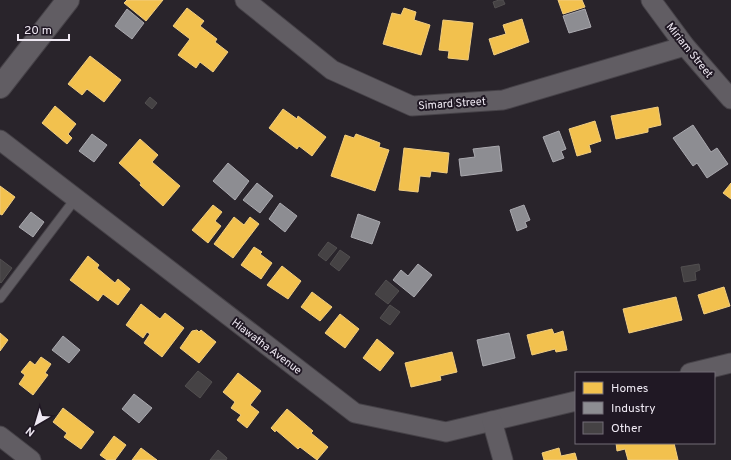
<svg xmlns="http://www.w3.org/2000/svg" width="731" height="460" font-family="Overpass,sans-serif">
<style>
.homes{fill:#f2c14e;stroke:#f1cd80}
.industry{fill:#8d8d92;stroke:#aaa9af}
.building{fill:#454244;stroke:#524f50}
.lines{fill:none;stroke-linecap:round;stroke-linejoin:round}
.service-casing{stroke:#464248;stroke-width:11}
.minor-casing{stroke:#464248;stroke-width:21}
.tertiary-casing{stroke:#464248;stroke-width:24}
.service{stroke:#615d63;stroke-width:9}
.minor{stroke:#615d63;stroke-width:19}
.tertiary{stroke:#615d63;stroke-width:22}
.labels{text-anchor:middle;stroke-width:4;stroke-linejoin:round;paint-order:stroke}
.street-label{font-size:11px;fill:#efe9f3;stroke:#201824}
</style>
<rect width="100%" height="100%" fill="#29242b"/>
<g class="homes">
<polygon points="127,0 163,0 146,21 124,3"/>
<polygon points="558,0 582,0 585,7 563,14"/>
<polygon points="187,8 204,21 200,26 217,39 215,42 228,52 213,72 200,62 196,68 178,55 190,39 173,26"/>
<polygon points="404,8 416,12 414,20 430,25 421,55 383,44 392,13 401,15"/>
<polygon points="522,19 529,42 494,55 489,39 506,34 503,25"/>
<polygon points="443,20 473,23 468,60 448,58 449,51 439,50"/>
<polygon points="90,56 121,80 104,102 87,89 82,95 68,84"/>
<polygon points="55,106 76,124 68,134 72,138 67,144 42,123"/>
<polygon points="658,107 661,125 648,128 648,132 616,139 611,116"/>
<polygon points="283,109 297,119 298,116 326,137 312,156 299,146 297,149 269,128"/>
<polygon points="595,121 601,141 589,145 591,152 577,156 569,129"/>
<polygon points="356,134 380,143 379,147 389,150 375,191 331,176 345,135 354,138"/>
<polygon points="140,139 158,155 152,162 180,186 163,206 140,185 141,183 119,163"/>
<polygon points="404,148 449,153 447,173 431,171 430,177 420,176 418,192 399,190"/>
<polygon points="731,183 731,199 723,193"/>
<polygon points="0,186 15,197 2,215 0,214"/>
<polygon points="213,205 222,212 215,221 221,226 208,243 192,230"/>
<polygon points="234,217 244,225 250,217 259,224 233,258 214,244"/>
<polygon points="254,247 262,252 260,254 272,263 261,279 241,265"/>
<polygon points="88,256 99,265 97,268 115,283 118,279 130,289 118,305 103,294 98,301 70,280"/>
<polygon points="282,266 301,281 288,299 267,285"/>
<polygon points="724,287 730,306 704,314 698,295"/>
<polygon points="312,292 332,307 320,321 301,307"/>
<polygon points="676,297 682,320 629,333 623,309"/>
<polygon points="141,304 160,319 165,313 184,328 162,357 144,343 150,334 147,332 143,338 126,325"/>
<polygon points="340,314 359,329 345,348 325,333"/>
<polygon points="552,329 554,334 563,331 567,350 556,352 555,349 532,355 527,335"/>
<polygon points="197,330 199,332 201,330 216,342 199,363 180,348 192,331"/>
<polygon points="0,333 8,340 0,351"/>
<polygon points="377,339 394,353 380,371 363,358"/>
<polygon points="452,352 457,372 440,376 441,380 411,387 405,363"/>
<polygon points="41,357 51,364 45,373 48,375 33,395 19,384 25,375 21,372 30,361 35,365"/>
<polygon points="238,373 261,391 250,405 259,412 247,428 237,420 241,415 231,408 235,402 223,392"/>
<polygon points="63,408 94,432 81,449 64,437 67,433 53,422"/>
<polygon points="287,409 313,431 311,433 328,447 317,460 300,447 298,449 276,430 275,432 271,428"/>
<polygon points="114,436 126,445 115,460 107,460 100,455"/>
<polygon points="616,443 674,443 678,460 628,460 625,449 617,451"/>
<polygon points="141,448 157,460 132,460"/>
<polygon points="559,448 561,456 575,453 577,460 544,460 542,453"/>
</g>
<g class="industry">
<polygon points="127,9 144,23 132,39 115,26"/>
<polygon points="585,9 591,27 569,33 563,16"/>
<polygon points="693,125 711,152 717,148 728,164 707,178 697,163 693,166 673,138"/>
<polygon points="559,131 566,149 561,151 564,158 553,162 543,137"/>
<polygon points="92,134 107,145 94,162 79,151"/>
<polygon points="499,146 502,171 461,176 459,159 475,157 473,149"/>
<polygon points="228,163 249,181 235,200 213,181"/>
<polygon points="257,183 273,196 260,213 243,200"/>
<polygon points="280,203 297,216 285,232 269,219"/>
<polygon points="524,205 530,220 525,222 527,227 517,231 510,210"/>
<polygon points="31,212 44,222 33,237 19,227"/>
<polygon points="358,214 380,222 372,244 351,237"/>
<polygon points="418,264 432,275 414,297 393,280 401,270 408,276"/>
<polygon points="509,333 515,358 483,366 477,340"/>
<polygon points="63,336 80,350 69,363 52,350"/>
<polygon points="134,394 152,408 139,423 122,409"/>
</g>
<g class="building">
<polygon points="499,0 503,0 505,4 495,8 493,2"/>
<polygon points="150,97 157,103 152,109 145,103"/>
<polygon points="328,242 337,248 326,261 318,255"/>
<polygon points="340,250 350,257 339,271 330,264"/>
<polygon points="0,259 12,268 1,283 0,282"/>
<polygon points="699,264 700,270 695,272 696,280 684,282 681,267"/>
<polygon points="386,280 399,291 388,304 375,294"/>
<polygon points="390,305 400,312 390,325 380,318"/>
<polygon points="198,371 212,382 200,398 185,386"/>
<polygon points="218,450 227,458 226,460 210,460"/>
</g>
<g class="lines">
<defs>
<polyline id="service" points="0,298 76,198"/>
<g id="minor">
<polyline points="245,0 332,70 412,106 503,100 685,46"/>
<polyline points="651,0 685,46 731,99"/>
<polyline points="0,140 355,413 446,432 576,401"/>
<polyline points="690,373 731,363"/>
<polyline points="492,421 503,460"/>
<polyline points="0,436 31,460"/>
</g>
<polyline id="tertiary" points="0,87 68,0"/>
</defs>
<use href="#service" class="service-casing"/>
<use href="#minor" class="minor-casing"/>
<use href="#tertiary" class="tertiary-casing"/>
<use href="#service" class="service"/>
<use href="#minor" class="minor"/>
<use href="#tertiary" class="tertiary"/>
</g>
<g class="labels">
<g class="street-label">
<text transform="translate(690 50) rotate(51)" y="4">Miriam Street</text>
<text transform="translate(452 103) rotate(-4)" y="4">Simard Street</text>
<text transform="translate(267 346) rotate(37)" y="4">Hiawatha Avenue</text>
</g>
</g>
<rect x="575" y="372" width="140" height="72" fill="#201824" stroke="#736c77"/>
<rect x="583" y="382" width="20" height="12" fill="#f2c14e" stroke="#736c77"/>
<text x="611" y="392" font-size="12" fill="#efe9f3">Homes</text>
<rect x="583" y="402" width="20" height="12" fill="#8d8d92" stroke="#736c77"/>
<text x="611" y="412" font-size="12" fill="#efe9f3">Industry</text>
<rect x="583" y="422" width="20" height="12" fill="#454244" stroke="#736c77"/>
<text x="611" y="432" font-size="12" fill="#efe9f3">Other</text>
<g transform="translate(36 424) rotate(218)" stroke="#201824" stroke-width="3" paint-order="stroke">
<path d="M0-3L7 15L0 10L-7 15Z" fill="#efe9f3"/>
<text y="-6" font-size="11" font-weight="bold" text-anchor="middle" fill="#efe9f3">N</text>
</g>
<path d="M18 34v6h51v-6" fill="none" stroke="#efe9f3" stroke-width="2"/>
<text x="24" y="34" font-size="12" fill="#efe9f3" stroke="#201824" stroke-width="3" paint-order="stroke">20 m</text>
</svg>
